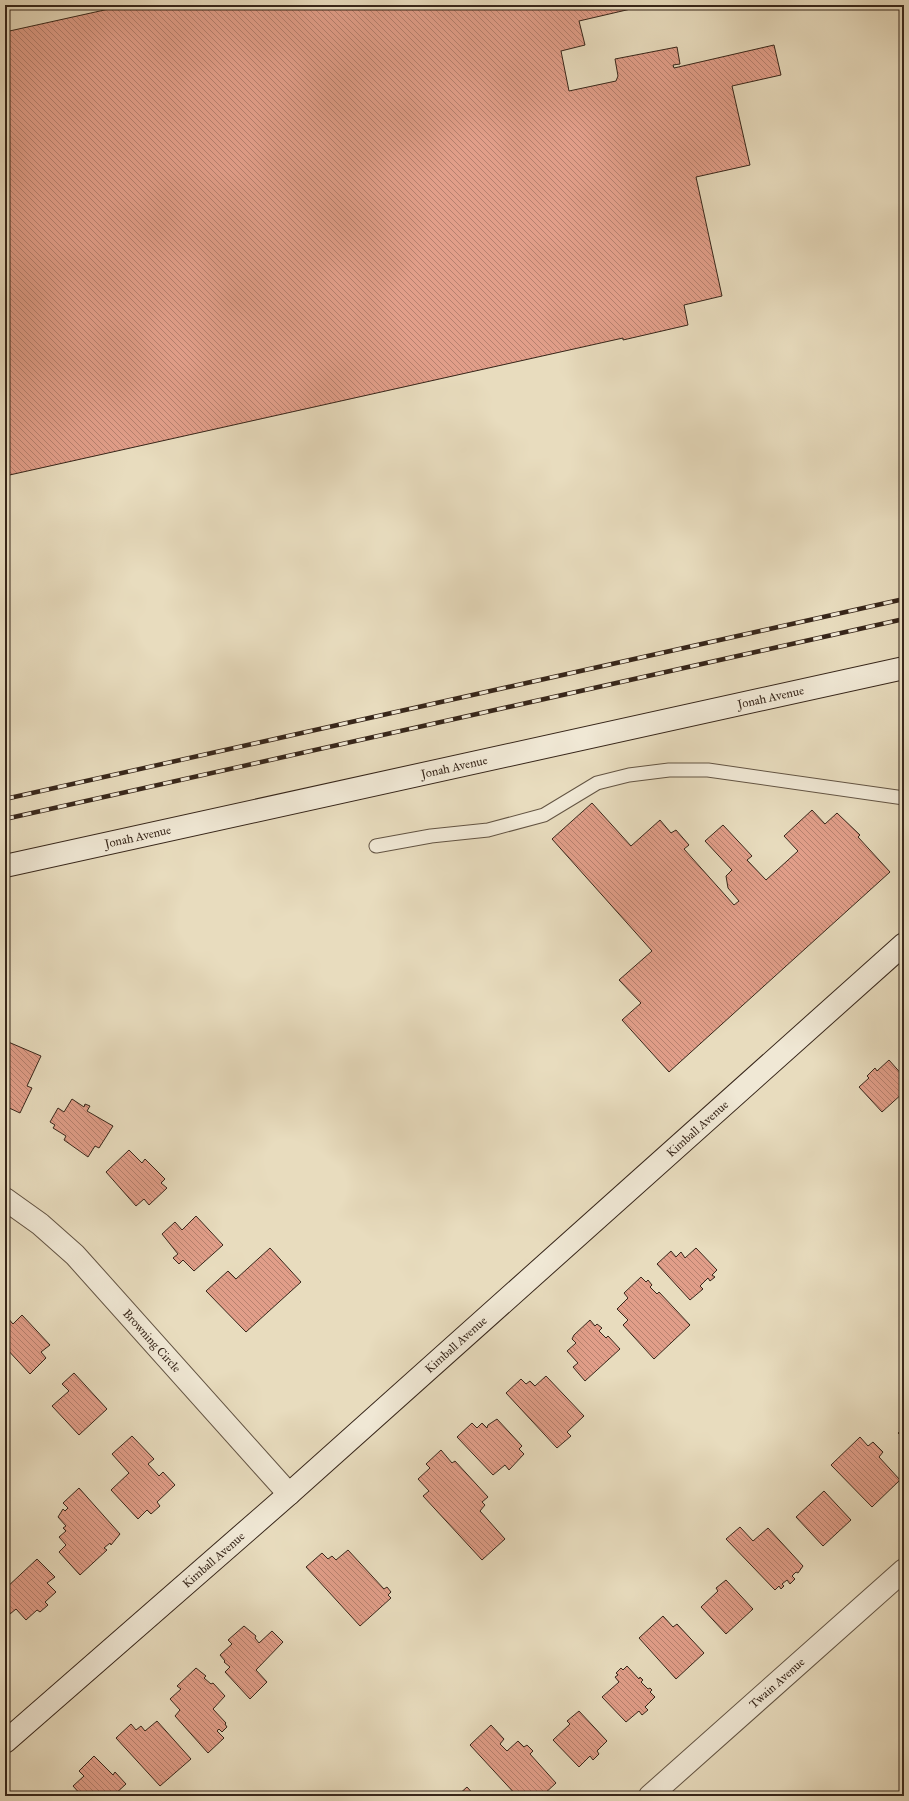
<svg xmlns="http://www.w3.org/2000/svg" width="909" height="1801" font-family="'IM FELL Great Primer',serif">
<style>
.building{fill:url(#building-back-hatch);stroke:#37261a}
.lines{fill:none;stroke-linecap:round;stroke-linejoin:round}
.lane-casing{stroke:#635443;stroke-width:15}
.street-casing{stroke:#635443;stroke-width:24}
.secondary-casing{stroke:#37261a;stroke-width:24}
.lane{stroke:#f0e8d5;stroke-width:13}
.street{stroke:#f0e8d5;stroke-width:22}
.secondary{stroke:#f0e8d5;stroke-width:22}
.rail-casing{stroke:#37261a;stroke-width:4.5}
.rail{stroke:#f0e8d5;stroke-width:3;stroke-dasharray:9;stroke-linecap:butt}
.labels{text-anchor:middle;stroke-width:3.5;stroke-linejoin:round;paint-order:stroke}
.street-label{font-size:12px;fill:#37261a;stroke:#f0e8d5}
</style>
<defs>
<pattern id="building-back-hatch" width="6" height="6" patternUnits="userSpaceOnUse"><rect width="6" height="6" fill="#e19e89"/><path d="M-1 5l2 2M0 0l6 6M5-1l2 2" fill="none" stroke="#b7816f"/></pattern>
</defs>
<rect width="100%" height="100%" fill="#e8dcbe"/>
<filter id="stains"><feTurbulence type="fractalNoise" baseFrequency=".005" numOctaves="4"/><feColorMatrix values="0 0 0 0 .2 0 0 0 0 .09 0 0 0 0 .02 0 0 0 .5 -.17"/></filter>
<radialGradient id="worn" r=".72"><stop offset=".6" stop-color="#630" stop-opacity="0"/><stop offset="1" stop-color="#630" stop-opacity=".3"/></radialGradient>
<g class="building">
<polygon points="127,5 648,5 579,21 585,45 561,51 569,91 616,81 618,76 615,59 677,47 680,64 673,65 674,68 774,45 781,75 732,86 750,165 696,177 722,296 684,305 688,325 623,340 623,338 5,476 5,32"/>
<polygon points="592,803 631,846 660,820 671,833 676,830 689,845 684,849 734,905 739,901 728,888 726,876 732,870 705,841 723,825 752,856 747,860 766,880 798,851 784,836 812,810 825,824 837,813 860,835 858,837 890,872 669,1072 622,1020 641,1003 619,980 652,951 552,839"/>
<polygon points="6,1041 41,1056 27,1086 32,1088 20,1113 7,1107 5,1111"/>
<polygon points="889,1060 904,1077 904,1092 882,1112 859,1087 869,1078 867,1076 875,1068 877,1071"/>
<polygon points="72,1099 84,1107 85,1104 90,1106 87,1111 113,1126 99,1148 95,1146 88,1157 64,1140 66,1136 53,1128 55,1125 50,1122 58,1108 64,1112"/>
<polygon points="129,1150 142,1163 145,1159 165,1179 161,1183 167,1188 149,1205 144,1199 136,1206 106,1172"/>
<polygon points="196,1216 223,1245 194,1271 183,1260 179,1264 173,1258 178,1254 162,1234 175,1222 182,1230"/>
<polygon points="270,1248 301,1282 246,1332 206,1291 228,1271 236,1279"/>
<polygon points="696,1248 717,1270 712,1275 715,1277 710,1281 708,1278 700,1286 703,1289 690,1300 657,1264 671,1251 676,1257 681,1252 685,1258"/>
<polygon points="641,1277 646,1282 648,1280 652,1285 650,1287 657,1294 659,1292 690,1325 654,1359 623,1325 628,1320 617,1309 628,1298 624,1293"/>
<polygon points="22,1315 50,1345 41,1352 46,1358 30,1374 5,1347 5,1319 7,1317 13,1324"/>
<polygon points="590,1320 595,1326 597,1324 602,1328 599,1331 606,1338 608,1336 620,1349 585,1381 573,1367 578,1363 567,1351 576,1343 572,1339 574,1335"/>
<polygon points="74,1373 107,1409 79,1435 52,1406 69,1391 62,1384"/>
<polygon points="546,1376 584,1416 567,1432 571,1436 557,1448 506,1393 521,1379 526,1384 530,1381 535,1386"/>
<polygon points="497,1419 522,1446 519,1449 524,1454 509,1470 505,1465 493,1475 457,1437 472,1423 477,1428 482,1423 487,1428 488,1425"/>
<polygon points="904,1428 904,1439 898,1433"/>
<polygon points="132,1436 154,1459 148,1464 159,1476 163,1472 175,1485 157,1502 160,1506 151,1514 147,1510 138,1519 111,1490 129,1473 112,1454"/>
<polygon points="860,1437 868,1446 873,1442 883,1452 879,1457 900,1480 872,1507 831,1465"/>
<polygon points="441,1450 452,1463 455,1461 488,1497 482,1502 485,1505 480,1511 505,1539 482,1560 423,1496 429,1491 418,1479 430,1468 426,1464"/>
<polygon points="79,1488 120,1534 111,1545 110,1543 104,1548 107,1550 80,1575 59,1552 66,1545 59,1537 66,1531 63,1528 66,1526 58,1517 63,1509 65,1511 68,1508 63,1503"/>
<polygon points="824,1491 851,1520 823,1546 796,1517"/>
<polygon points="740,1527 753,1541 768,1528 803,1566 798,1573 796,1572 792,1576 795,1579 790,1584 787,1580 782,1584 784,1586 781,1589 779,1586 775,1590 726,1539"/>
<polygon points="348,1550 384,1589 387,1587 391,1592 388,1595 391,1598 360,1626 306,1567 322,1553 328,1559 332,1556 336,1560"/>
<polygon points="37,1559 55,1577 47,1583 56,1592 45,1602 48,1605 40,1612 37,1610 26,1620 16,1609 10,1614 5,1608 5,1589"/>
<polygon points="726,1580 753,1609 726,1634 701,1607 718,1591 716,1588"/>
<polygon points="663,1616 673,1627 677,1624 704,1653 676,1679 639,1638"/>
<polygon points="244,1626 256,1636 255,1638 259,1643 272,1631 283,1642 256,1670 267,1682 250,1699 225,1672 230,1667 224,1662 225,1661 220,1655 232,1644 228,1640"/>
<polygon points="627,1666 639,1679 640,1677 643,1680 641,1682 648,1689 650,1688 652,1690 650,1692 655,1697 645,1707 648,1710 642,1715 639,1711 626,1722 602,1697 619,1682 615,1677 618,1675 616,1673 621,1668 623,1670"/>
<polygon points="196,1668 206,1676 204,1678 211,1684 213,1683 225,1696 213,1709 226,1723 225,1724 227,1727 222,1732 219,1729 217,1731 224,1738 208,1753 175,1716 180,1710 170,1699 181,1689 177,1686"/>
<polygon points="579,1711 607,1741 597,1751 599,1754 593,1760 590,1756 579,1767 553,1740 570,1724 567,1721"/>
<polygon points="157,1721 191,1759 160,1786 116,1738 131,1724 136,1730 141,1726 145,1731"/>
<polygon points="491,1725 504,1739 500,1744 507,1751 518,1741 524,1747 527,1745 533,1751 530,1754 556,1783 542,1796 517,1796 470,1745"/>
<polygon points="94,1756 113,1775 115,1772 126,1784 113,1796 82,1796 73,1786 84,1776 79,1771"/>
<polygon points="467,1787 475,1796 457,1796"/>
</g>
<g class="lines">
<defs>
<polyline id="lane" points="376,846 431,836 488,830 544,815 597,783 629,775 669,770 708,770 904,798"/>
<g id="street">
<path id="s1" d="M5 1199 40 1224 75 1255 289 1494"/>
<path id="s2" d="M650 1796 904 1570"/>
</g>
<g id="secondary">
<path id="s3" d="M5 866 904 668"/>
<path id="s4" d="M5 1742 289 1494 904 944"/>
</g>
</defs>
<use href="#lane" class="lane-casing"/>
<use href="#street" class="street-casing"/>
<use href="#secondary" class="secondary-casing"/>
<use href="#lane" class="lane"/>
<use href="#street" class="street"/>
<use href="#secondary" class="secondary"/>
<defs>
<g id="rail">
<polyline points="5,799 904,599"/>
<polyline points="5,819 904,619"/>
</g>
</defs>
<use href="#rail" class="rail-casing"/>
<use href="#rail" class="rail"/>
</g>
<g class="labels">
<g class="street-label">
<text dy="4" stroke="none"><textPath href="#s3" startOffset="784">Jonah Avenue</textPath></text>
<text dy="4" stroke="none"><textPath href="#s3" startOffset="460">Jonah Avenue</textPath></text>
<text dy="4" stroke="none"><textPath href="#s3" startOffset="136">Jonah Avenue</textPath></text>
<text dy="4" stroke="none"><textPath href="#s4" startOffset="925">Kimball Avenue</textPath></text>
<text dy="4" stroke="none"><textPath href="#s1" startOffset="205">Browning Circle</textPath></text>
<text dy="4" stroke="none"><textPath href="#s4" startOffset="601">Kimball Avenue</textPath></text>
<text dy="4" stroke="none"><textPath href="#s4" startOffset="277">Kimball Avenue</textPath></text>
<text dy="4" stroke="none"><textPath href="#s2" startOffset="170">Twain Avenue</textPath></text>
</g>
</g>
<rect width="909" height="1801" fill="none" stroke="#e8dcbe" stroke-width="20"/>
<rect x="6" y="6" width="897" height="1789" fill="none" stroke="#37261a" stroke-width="2"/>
<rect x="10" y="10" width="889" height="1781" fill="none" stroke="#37261a"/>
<rect width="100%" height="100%" filter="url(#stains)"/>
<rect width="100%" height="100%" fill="url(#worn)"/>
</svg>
